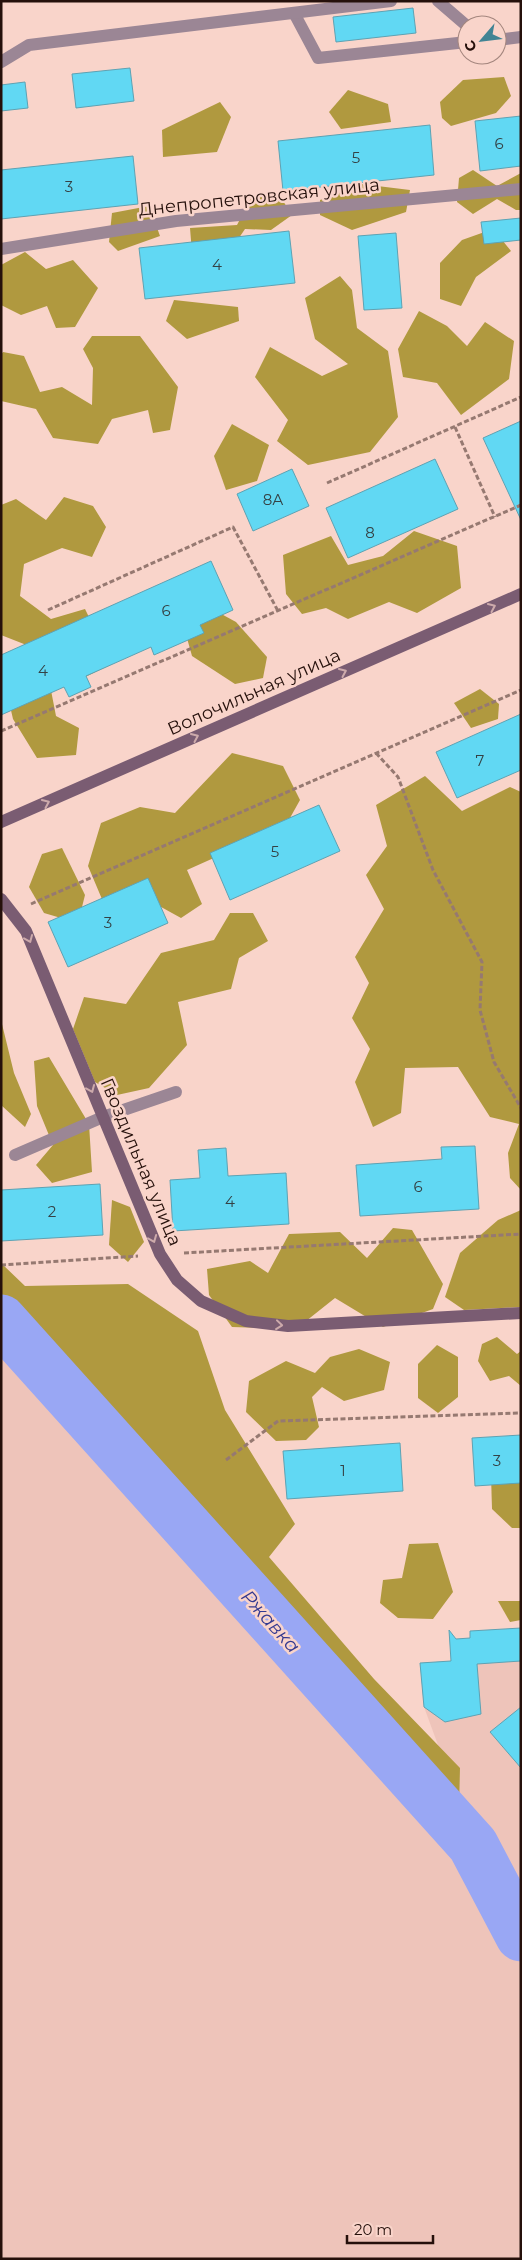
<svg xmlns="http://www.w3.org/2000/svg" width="522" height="2260" font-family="Montserrat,sans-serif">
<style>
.built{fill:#eec4ba}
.forest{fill:#b0993f}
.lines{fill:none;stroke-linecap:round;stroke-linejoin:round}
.river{stroke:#99a7f4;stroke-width:51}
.building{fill:#61d8f3;stroke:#5ea2b3}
.path{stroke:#967971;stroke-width:3;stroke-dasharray:5 2.5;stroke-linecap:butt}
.lane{stroke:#9b8695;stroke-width:12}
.secondary{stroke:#7a5c72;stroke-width:12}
.oneway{stroke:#cdaaab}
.labels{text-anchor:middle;stroke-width:5;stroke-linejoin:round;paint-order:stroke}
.number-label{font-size:15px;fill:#344245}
.street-label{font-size:18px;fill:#25100b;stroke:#f9d4ca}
.water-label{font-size:19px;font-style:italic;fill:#343990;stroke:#f9d4ca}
</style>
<rect width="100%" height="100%" fill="#f9d4ca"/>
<polygon class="built" points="1,1314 445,1764 424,1707 420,1663 451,1661 470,1638 470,1631 521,1628 521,2259 1,2259"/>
<g class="forest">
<polygon points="504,77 511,96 496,113 451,126 442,118 440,102 463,80"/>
<polygon points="348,90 388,104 391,122 341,129 329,112"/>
<polygon points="220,102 231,117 217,152 163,157 162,130"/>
<polygon points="473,170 497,186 521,173 521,210 516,210 497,199 473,214 457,202 459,178"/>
<polygon points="361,184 410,190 406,212 352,230 320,215 320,200"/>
<polygon points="278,193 292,215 271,230 245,229 222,263 193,265 190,228 237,225 251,198"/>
<polygon points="149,206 160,236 118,251 109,242 112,213"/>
<polygon points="493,229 511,251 476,277 461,306 440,299 440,263 462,240"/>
<polygon points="25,252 46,269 73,260 98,288 75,327 56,328 47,306 21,315 1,305 1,265"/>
<polygon points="340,276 352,290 357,328 388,351 398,417 370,452 308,465 277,441 288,420 255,377 270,347 322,376 348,364 315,339 305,298"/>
<polygon points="174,300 238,307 239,321 187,339 166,321"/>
<polygon points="419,311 447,326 467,346 485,322 514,341 509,379 461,415 437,383 403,377 398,349"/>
<polygon points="92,336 140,336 178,387 170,430 153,433 148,410 112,419 98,444 53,438 36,409 1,401 1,355 3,352 24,356 40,392 62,387 92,405 93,368 83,349"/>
<polygon points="232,424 269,445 257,481 226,490 214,456"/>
<polygon points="64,497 93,506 106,527 92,557 62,548 24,564 20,596 51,619 85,609 112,664 77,681 57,657 1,635 1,505 16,499 46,520"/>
<polygon points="414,531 457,546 461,588 417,613 389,602 348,619 326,608 302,614 286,594 283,555 331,536 348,565 383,556"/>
<polygon points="203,604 236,622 267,657 263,678 235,684 192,656 183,624"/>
<polygon points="48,675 56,716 79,728 76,755 37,758 13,719 7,693"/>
<polygon points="480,689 499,704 498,719 471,728 454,703"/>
<polygon points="232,753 283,766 300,800 276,843 245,844 187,870 202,904 181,918 143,897 107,911 88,866 101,823 140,807 175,813"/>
<polygon points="425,776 462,811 510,787 521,792 521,1190 510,1178 508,1153 519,1124 490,1117 458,1067 405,1068 401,1113 373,1127 355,1082 370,1049 352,1018 369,983 355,957 384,909 366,875 387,846 376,805"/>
<polygon points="62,848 85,895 78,923 44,913 29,887 42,854"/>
<polygon points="230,913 253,913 268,941 239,958 231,989 178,1002 187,1045 149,1088 117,1095 95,1082 73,1029 84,997 126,1004 161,953 214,940"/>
<polygon points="1,1020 14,1073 31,1114 25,1127 1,1105"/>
<polygon points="49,1057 89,1124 92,1172 52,1183 36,1165 53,1145 37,1106 34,1061"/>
<polygon points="112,1200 130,1207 144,1242 128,1262 109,1245"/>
<polygon points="521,1210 521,1307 464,1310 445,1297 460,1253 498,1220"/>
<polygon points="393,1228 412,1230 443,1284 433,1309 383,1327 335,1298 296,1329 232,1327 209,1295 207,1269 250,1261 268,1273 289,1234 340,1232 367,1258"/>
<polygon points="1,1263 25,1286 128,1284 198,1331 225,1410 295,1524 269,1557 374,1679 460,1768 459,1808 439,1813 336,1703 166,1511 148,1474 99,1438 10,1336 1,1333"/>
<polygon points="497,1337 517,1354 521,1351 521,1386 509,1376 490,1381 478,1361 482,1344"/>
<polygon points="437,1345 458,1357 458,1397 438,1413 418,1398 418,1364"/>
<polygon points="359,1349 390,1362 384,1390 344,1401 322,1387 312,1397 319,1427 306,1440 276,1441 246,1412 249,1381 286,1361 315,1373 330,1357"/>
<polygon points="521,1470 521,1528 512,1528 492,1509 491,1475"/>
<polygon points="438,1543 453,1592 433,1619 398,1618 380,1603 383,1580 402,1578 409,1544"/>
<polygon points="498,1601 521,1601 521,1620 510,1622"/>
</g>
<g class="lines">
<polyline class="river" points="1,1320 473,1845 521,1936"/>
</g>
<g class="building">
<polygon points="413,8 416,33 336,42 333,17"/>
<polygon points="130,68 134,101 76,108 72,74"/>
<polygon points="25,82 28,108 1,111 1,85"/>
<polygon points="521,116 521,166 480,171 475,121"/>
<polygon points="430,125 434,175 283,191 278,141"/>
<polygon points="133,156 138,204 1,219 1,170"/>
<polygon points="521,218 521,240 484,244 481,222"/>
<polygon points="289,231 295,283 145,299 139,248"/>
<polygon points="396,233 402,308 364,310 358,236"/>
<polygon points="521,421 521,520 483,438"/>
<polygon points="435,459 458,509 348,558 326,508"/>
<polygon points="292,469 309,506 253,531 237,494"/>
<polygon points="211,561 233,610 200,625 204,633 154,655 151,647 86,676 91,687 69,697 64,687 1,715 1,655"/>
<polygon points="521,714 521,770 457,798 436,752"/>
<polygon points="319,805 340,851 230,900 210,853"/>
<polygon points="148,878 168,923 68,967 48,922"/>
<polygon points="475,1146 479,1209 360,1216 356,1165 442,1159 441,1147"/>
<polygon points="226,1148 228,1176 286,1173 289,1224 173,1231 170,1180 200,1178 198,1150"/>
<polygon points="100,1184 103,1235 1,1241 1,1190"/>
<polygon points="521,1435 521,1483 475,1486 472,1438"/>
<polygon points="400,1443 403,1491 287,1499 283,1451"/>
<polygon points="521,1628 521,1661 477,1664 481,1714 445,1722 424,1707 420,1663 451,1661 449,1630 456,1639 470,1638 470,1631"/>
<polygon points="521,1707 521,1768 490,1732"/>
</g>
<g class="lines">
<g class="path">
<polyline points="455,427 495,517"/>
<polyline points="327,483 521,397"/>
<polyline points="48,610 233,527 278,611"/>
<polyline points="1,731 521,505"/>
<polyline points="376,753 398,777 433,870 482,962 480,1010 494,1062 521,1108"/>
<polyline points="31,904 521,690"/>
<polyline points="184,1253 521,1234"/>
<polyline points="1,1265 138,1256"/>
<polyline points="226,1460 278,1421 521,1413"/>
</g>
<g class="lane">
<polyline points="438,1 467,26"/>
<polyline points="294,13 318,58 467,42"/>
<polyline points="497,40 521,37"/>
<polyline points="1,62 29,45 391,1"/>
<polyline points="1,249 176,221 521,189"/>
<polyline points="15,1155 103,1117 176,1092"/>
</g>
<g class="secondary">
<polyline points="1,822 521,594"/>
<polyline points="1,899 26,931 160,1254 177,1280 201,1301 246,1321 288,1326 521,1313"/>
</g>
</g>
<defs><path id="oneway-chevron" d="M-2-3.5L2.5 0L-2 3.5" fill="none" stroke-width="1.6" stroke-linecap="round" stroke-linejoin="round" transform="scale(1.25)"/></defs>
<g class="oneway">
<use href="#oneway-chevron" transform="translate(492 607) rotate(-24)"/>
<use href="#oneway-chevron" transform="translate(343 672) rotate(-24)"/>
<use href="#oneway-chevron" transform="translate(195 737) rotate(-24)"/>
<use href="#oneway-chevron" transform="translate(46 803) rotate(-24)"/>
<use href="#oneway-chevron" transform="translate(29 939) rotate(67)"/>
<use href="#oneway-chevron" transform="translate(91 1089) rotate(67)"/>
<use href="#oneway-chevron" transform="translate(153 1239) rotate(68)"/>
<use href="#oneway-chevron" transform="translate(279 1325) rotate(6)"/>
</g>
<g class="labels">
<g class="number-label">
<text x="499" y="149">6</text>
<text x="356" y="163">5</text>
<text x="69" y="192">3</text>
<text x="217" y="270">4</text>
<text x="273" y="505">8А</text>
<text x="370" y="538">8</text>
<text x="166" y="616">6</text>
<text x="43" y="676">4</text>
<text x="480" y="766">7</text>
<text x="275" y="857">5</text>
<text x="108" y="928">3</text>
<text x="418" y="1192">6</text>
<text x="230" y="1207">4</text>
<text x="52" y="1217">2</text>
<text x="497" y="1466">3</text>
<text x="343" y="1476">1</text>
</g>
<g class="street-label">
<text transform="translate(259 197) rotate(-6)" y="6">Днепропетровская улица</text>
<text transform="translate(254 692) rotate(-24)" y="6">Волочильная улица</text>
<text transform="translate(141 1162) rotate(67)" y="6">Гвоздильная улица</text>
</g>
<g class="water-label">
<text transform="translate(271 1621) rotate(48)" y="7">Ржавка</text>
</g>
</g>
<rect width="522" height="2260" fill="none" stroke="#25100b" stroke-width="5"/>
<g transform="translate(482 40) rotate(242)"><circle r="24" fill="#f9d4ca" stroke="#a4867e"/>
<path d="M0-4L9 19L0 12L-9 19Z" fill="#418494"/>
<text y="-8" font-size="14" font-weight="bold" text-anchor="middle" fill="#25100b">С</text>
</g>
<path d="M347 2235v8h86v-8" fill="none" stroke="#25100b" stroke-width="2.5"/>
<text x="354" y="2235" font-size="15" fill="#25100b" stroke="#f9d4ca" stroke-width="4" paint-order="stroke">20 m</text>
</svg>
